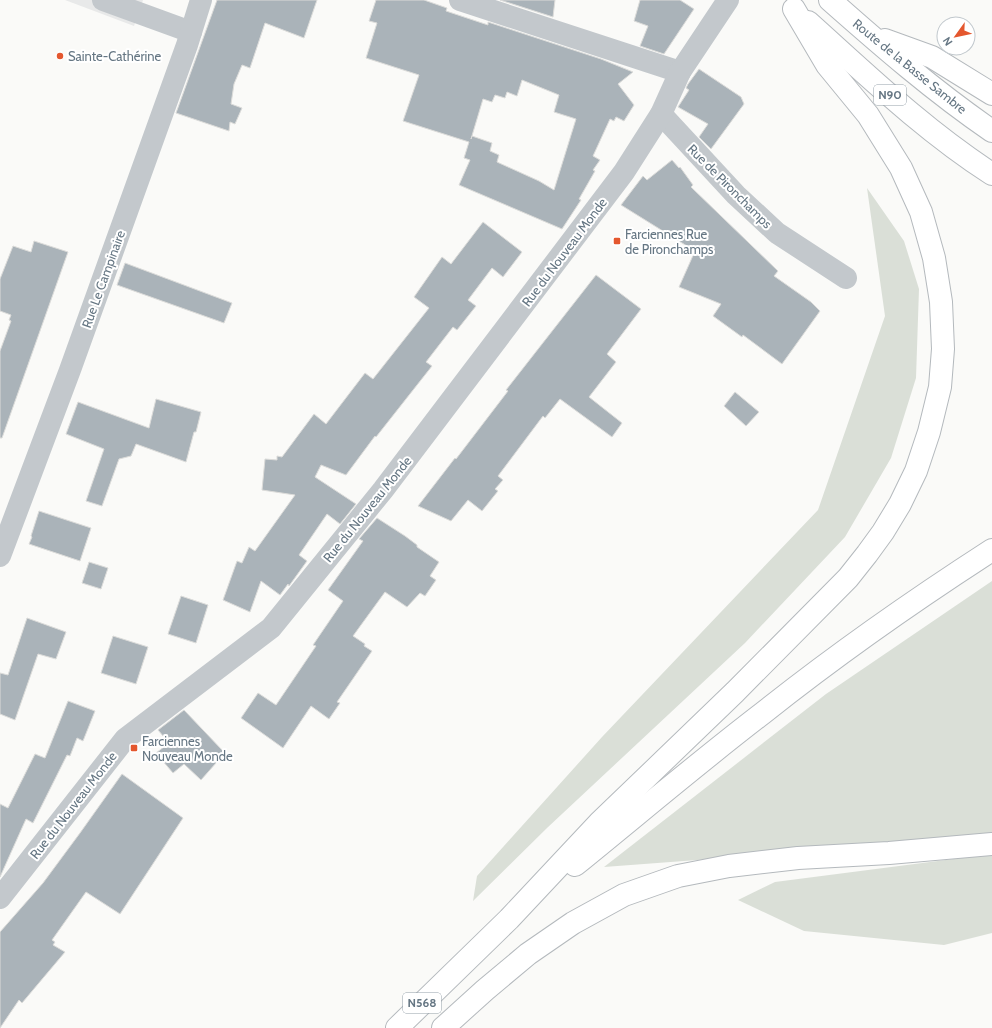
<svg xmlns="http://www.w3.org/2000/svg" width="992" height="1028" font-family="Cabin,sans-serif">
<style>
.built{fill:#e8e9e9}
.green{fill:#dadfd7}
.building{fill:#aab3b9;stroke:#dcdcda;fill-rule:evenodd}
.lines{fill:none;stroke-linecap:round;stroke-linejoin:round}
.highway-casing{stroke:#b4b9bd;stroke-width:24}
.minor{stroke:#c3c8cc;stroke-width:22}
.highway{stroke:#fff;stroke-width:22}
.poi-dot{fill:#e4572e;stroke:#fff;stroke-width:1.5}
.labels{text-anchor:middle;stroke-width:4;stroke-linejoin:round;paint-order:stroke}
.shield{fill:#fff;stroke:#939fa8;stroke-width:1}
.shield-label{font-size:12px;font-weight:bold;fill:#657683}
.poi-label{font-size:13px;fill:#657683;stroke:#fff;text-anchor:start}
.street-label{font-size:13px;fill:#657683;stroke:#fff}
</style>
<rect width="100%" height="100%" fill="#fafaf8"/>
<polygon class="built" points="65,0 143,0 134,26"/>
<g class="green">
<polygon points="867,188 904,241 919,289 916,378 891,458 845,537 745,643 547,828 473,901 477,876 602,737 818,510 885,316"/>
<polygon points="992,581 992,835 974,839 604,867 826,694"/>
<polygon points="992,854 992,933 944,945 804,931 738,900 775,882"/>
</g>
<g class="building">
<polygon points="217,0 317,0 304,38 265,23 250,68 242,65 234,84 231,104 242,108 235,124 230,122 229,131 176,113"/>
<path d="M376 0H424L447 8 446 11 488 25V22L601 59 633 72 618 84 634 105 624 121 616 117 614 121 610 119 593 156 600 160 593 170 595 171 579 199 581 200 562 229 459 185 470 160 464 158 469 142 403 121 419 75 366 58 377 23 369 21ZM522 80 559 95 554 112 576 119 554 190 539 181 497 162 499 155 490 151 492 143 472 136 471 139 483 99 492 102 495 95 505 98 507 92 517 96Z"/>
<polygon points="500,0 555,0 553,17"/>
<polygon points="640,0 680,0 694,9 664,54 640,46 648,26 634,21"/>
<polygon points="699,69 741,97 744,104 711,149 699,137 708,124 678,107 689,90 686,88 688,84"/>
<polygon points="672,160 679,168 680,167 693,185 691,187 778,271 774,276 811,302 820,311 782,364 743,335 742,337 713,316 721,304 679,287 695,251 621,205 643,176 647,180"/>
<polygon points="483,222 522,252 503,277 492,268 468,300 476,306 457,330 453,327 426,362 432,366 376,437 375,436 346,475 321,465 315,477 356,504 340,524 327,514 299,555 307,561 289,586 288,584 280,595 261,581 250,612 223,600 237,561 242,563 249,547 255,551 295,495 262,490 265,459 277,460 277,456 282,457 314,414 326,424 365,373 373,379 429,308 414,297 442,257 451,264"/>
<polygon points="34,241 68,252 2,438 0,438 0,351 11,321 9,320 11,315 0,311 0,279 13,246 31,252"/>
<polygon points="125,263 232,303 224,323 117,285"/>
<polygon points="596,275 641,309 607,354 616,362 589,397 622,423 612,437 560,399 545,418 543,416 498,476 503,480 495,489 498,491 482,511 468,500 451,521 418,506 455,458 456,459 508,391 506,390"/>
<polygon points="735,392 759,412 746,426 724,406"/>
<polygon points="156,399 201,412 196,432 194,432 186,462 136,444 131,456 119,459 102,506 86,501 104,449 66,434 78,402 149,428"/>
<polygon points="39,511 91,528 80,561 29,544 32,537 31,536"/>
<polygon points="377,518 405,536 417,545 417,547 439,562 430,576 436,580 425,596 420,593 407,607 385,592 353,636 365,644 364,646 372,651 337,702 340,703 329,719 311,706 283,748 241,718 258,693 276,705 316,646 313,645 343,601 328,590 363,541 359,539"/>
<polygon points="89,562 108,568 101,589 82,583"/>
<polygon points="181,596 208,605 196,643 168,634"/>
<polygon points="27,618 66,632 56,659 38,654 15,720 0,714 0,673 8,675"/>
<polygon points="113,636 148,647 136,684 101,673"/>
<polygon points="68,701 95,711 83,741 77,738 70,756 67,755 33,823 26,819 0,877 0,804 8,808 35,754 45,758"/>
<polygon points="184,710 223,751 216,763 201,780 184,764 173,773 156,753 169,743 158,730"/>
<polygon points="122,774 183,818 120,914 86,892 52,940 55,942 53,945 65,952 22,1003 19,1000 0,1028 0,932 43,883 80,833"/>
</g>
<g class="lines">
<defs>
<g id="highway">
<path d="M830 0C882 46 935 92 992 131"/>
<path d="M808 22C867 75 925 131 992 174"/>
<polyline points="885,40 932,57 992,94"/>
<path d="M575 865C638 814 699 762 763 713 836 655 913 601 992 550"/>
<polyline points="397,1028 509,919 599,823 735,692 848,578 867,554 883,532 900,504 916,471 929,432 940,387 943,349 941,302 934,258 921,212 901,168 868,115 827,65 794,9"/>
<polyline points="443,1028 485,990 528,954 573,923 624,895 678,876 729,866 798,858 889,853 992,844"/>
</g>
</defs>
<use href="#highway" class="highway-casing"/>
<g class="minor">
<polyline points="103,0 191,32"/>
<polyline points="460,0 680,72"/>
<polyline points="661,114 736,195 777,233 846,278"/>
<polyline points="0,556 70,370 187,45 201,0"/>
<polyline points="0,898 125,739 271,628 383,490 624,172 661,114 680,72 728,0"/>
</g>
<use href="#highway" class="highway"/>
</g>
<g class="poi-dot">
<circle cx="60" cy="56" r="4"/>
<rect x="613" y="237" width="8" height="8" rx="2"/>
<rect x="130" y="744" width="8" height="8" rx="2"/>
</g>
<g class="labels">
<g class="shield">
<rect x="874" y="85" width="32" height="20" rx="3"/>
<rect x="403" y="993" width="38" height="20" rx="3"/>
</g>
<g class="shield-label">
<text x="890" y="99">N90</text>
<text x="422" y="1007">N568</text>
</g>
<g class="poi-label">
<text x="68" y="61">Sainte-Cathérine</text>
<text x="625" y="239">Farciennes Rue<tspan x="625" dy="15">de Pironchamps</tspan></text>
<text x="142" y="746">Farciennes<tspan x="142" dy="15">Nouveau Monde</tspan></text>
</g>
<g class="street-label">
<text transform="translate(910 66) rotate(39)" y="5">Route de la Basse Sambre</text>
<text transform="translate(730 186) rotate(45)" y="5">Rue de Pironchamps</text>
<text transform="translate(564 252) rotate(-53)" y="5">Rue du Nouveau Monde</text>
<text transform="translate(103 279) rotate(-70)" y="5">Rue Le Campinaire</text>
<text transform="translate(367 509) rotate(-51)" y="5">Rue du Nouveau Monde</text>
<text transform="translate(73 805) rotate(-52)" y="5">Rue du Nouveau Monde</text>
</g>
</g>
<g transform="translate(956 36) rotate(237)"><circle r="19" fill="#ffffff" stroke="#c1c8cd"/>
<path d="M0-3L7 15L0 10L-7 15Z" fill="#e4572e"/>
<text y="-6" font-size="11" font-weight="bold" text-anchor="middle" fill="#657683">N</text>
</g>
</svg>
